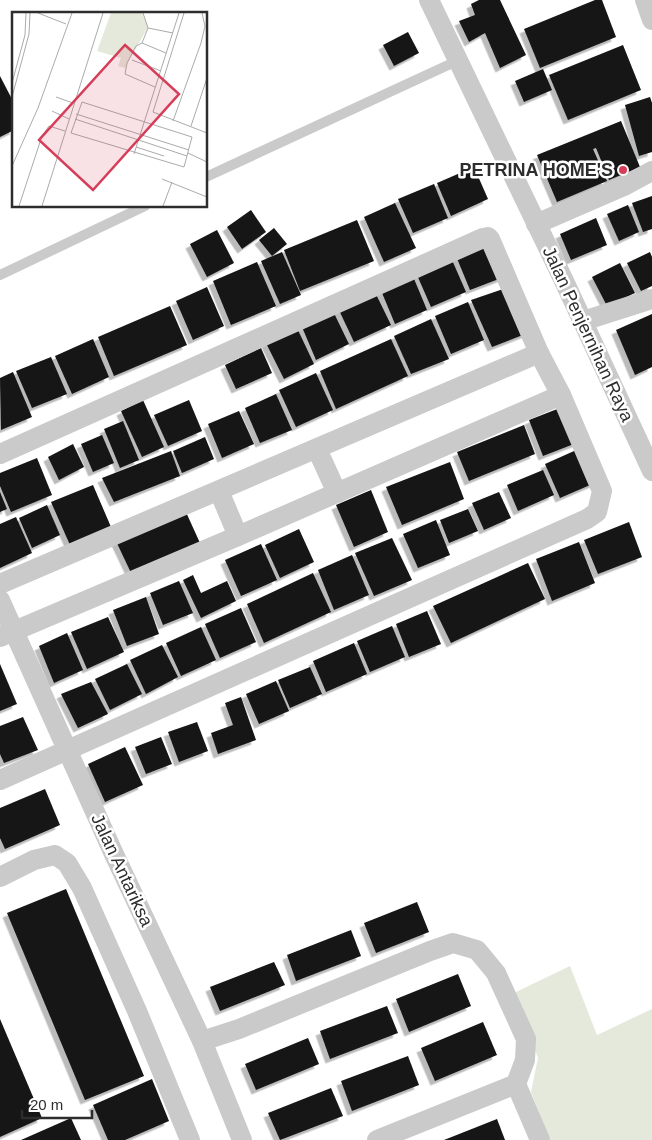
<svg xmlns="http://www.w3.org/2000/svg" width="652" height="1140" font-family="Helvetica,sans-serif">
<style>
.green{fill:#e4e9db}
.building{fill:#141414;filter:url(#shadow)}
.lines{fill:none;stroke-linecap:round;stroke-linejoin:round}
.service{stroke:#cacaca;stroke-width:10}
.minor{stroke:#cacaca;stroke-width:20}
.poi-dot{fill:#d63d59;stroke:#fff;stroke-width:2}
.labels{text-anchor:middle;stroke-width:5;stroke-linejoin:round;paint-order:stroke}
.poi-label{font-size:18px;font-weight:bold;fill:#2d2d2d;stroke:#fff;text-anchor:end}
.street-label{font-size:18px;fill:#2d2d2d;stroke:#fff}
.inset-road{fill:none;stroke:#ababab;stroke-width:1}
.view{fill:#d63d59;fill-opacity:0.15;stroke:#d63d59;stroke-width:2.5}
.inset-edge{fill:none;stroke:#2d2d2d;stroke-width:2.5}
</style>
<defs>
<filter id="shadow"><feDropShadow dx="-4.5" dy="4.5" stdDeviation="0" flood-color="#0004"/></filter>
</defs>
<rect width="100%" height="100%" fill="#fff"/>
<polygon class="green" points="570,966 597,1035 652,1009 652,1140 550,1140 531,1092 538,1058 514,993"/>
<g class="building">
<polygon points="479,0 500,0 526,55 500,68 485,33 469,42 459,21 475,15 471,4"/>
<polygon points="595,0 602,0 616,37 540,68 524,29"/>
<polygon points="408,32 419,53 394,66 383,45"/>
<polygon points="623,45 641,90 568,120 549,75"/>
<polygon points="543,69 552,90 524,102 515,81"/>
<polygon points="0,76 14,103 14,130 0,137"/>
<polygon points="650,97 652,103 652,152 639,156 625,105"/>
<polygon points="621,121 640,167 609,180 596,148 593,149 607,181 557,202 537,155"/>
<polygon points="474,167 488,199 451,216 437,183"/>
<polygon points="434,184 448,218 413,233 398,199"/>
<polygon points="652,196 652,229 643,232 632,203"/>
<polygon points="395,203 416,248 384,262 364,217"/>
<polygon points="628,205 639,232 619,241 607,214"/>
<polygon points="251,210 266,232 242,249 227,227"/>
<polygon points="596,218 607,245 571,260 560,234"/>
<polygon points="357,220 374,261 300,291 284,250"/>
<polygon points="274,228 287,244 272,256 259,240"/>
<polygon points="217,230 234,263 207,277 190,244"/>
<polygon points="490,242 504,277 470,290 456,256"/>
<polygon points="282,252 301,295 280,304 261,261"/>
<polygon points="650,252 652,257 652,286 641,291 627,263"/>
<polygon points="452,260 466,292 431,307 417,275"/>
<polygon points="257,262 276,306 231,325 213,281"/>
<polygon points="620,263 635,293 607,306 592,277"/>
<polygon points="412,274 427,310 395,324 380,288"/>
<polygon points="207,287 224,326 193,340 176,301"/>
<polygon points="509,287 528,333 492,347 471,300"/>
<polygon points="375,292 391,325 354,342 338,308"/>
<polygon points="468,302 484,340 451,354 435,316"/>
<polygon points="170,306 187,345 114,376 98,337"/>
<polygon points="333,311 349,344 316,360 302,327"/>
<polygon points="652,314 652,367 635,375 616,330"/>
<polygon points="431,319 449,359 411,374 394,336"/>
<polygon points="297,328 314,364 284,379 266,343"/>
<polygon points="93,339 109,377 72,394 55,356"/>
<polygon points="391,339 408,376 336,409 320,371"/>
<polygon points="261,348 272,373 236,389 225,365"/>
<polygon points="51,357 67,394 32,408 16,371"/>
<polygon points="13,372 32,417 1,430 0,378"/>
<polygon points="316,373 333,410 296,427 279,390"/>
<polygon points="276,394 292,430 260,443 245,408"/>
<polygon points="143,400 164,447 142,457 121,411"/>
<polygon points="189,400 202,431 168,446 154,415"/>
<polygon points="565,406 579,442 543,456 529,420"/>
<polygon points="239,411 254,444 222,458 208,424"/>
<polygon points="123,421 139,460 120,468 104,429"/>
<polygon points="524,425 535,454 469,481 457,452"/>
<polygon points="102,435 114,463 93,472 81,444"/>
<polygon points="205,437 214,459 182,473 173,451"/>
<polygon points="73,444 84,467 59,480 48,457"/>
<polygon points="583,447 597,482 560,498 545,464"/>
<polygon points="171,451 180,476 114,502 102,478"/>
<polygon points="37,458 52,495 11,512 0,486 0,473"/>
<polygon points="450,462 464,499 402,525 386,487"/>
<polygon points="543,470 554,495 518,511 507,485"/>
<polygon points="93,485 111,527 70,545 51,502"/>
<polygon points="371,490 388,532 354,547 336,505"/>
<polygon points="0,492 7,509 0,512"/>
<polygon points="499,492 511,518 484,530 472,503"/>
<polygon points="47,505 60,535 32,548 19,518"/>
<polygon points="468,509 478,531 449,543 440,520"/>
<polygon points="185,510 200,543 132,575 115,539"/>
<polygon points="16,517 32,553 0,568 0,524"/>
<polygon points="436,520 450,555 418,568 403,534"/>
<polygon points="629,522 642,557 598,574 584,540"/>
<polygon points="299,529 314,562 280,578 265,545"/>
<polygon points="392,538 412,580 374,596 355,553"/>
<polygon points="579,542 595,583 552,601 536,559"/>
<polygon points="261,544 277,580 241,596 225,560"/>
<polygon points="352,555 369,595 334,610 318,570"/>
<polygon points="528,563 545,599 451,643 433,606"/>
<polygon points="313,573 331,612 264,643 247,604"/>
<polygon points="193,575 201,593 227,581 236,601 201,618 183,580"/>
<polygon points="179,581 193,613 163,625 150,593"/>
<polygon points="146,597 159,634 127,646 113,610"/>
<polygon points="241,608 256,642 220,658 205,624"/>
<polygon points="427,611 441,644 409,657 396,624"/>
<polygon points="108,617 124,652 87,669 71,632"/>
<polygon points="392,626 405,657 370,672 357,641"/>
<polygon points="201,627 216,660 181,676 166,643"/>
<polygon points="67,633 83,670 54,683 39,646"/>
<polygon points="354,643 367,674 326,692 313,661"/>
<polygon points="162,645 178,677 146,694 130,660"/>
<polygon points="0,664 17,704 0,711"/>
<polygon points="127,664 142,694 110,710 95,679"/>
<polygon points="310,667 322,694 290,708 278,680"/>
<polygon points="276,681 289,711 259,724 246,694"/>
<polygon points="91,682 108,714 78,728 61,694"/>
<polygon points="241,697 256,740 218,754 211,733 233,725 225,703"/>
<polygon points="23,717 38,750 4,763 0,754 0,726"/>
<polygon points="197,722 208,751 179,762 168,732"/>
<polygon points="161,737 172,764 146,774 135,747"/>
<polygon points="125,747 143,785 105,802 88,764"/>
<polygon points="45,789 60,825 5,849 0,838 0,808"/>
<polygon points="66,889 144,1076 85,1100 7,913"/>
<polygon points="417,902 429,932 376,953 364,923"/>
<polygon points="351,930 361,956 296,981 287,955"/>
<polygon points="274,962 285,985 220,1011 210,987"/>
<polygon points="458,974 471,1006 409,1032 396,999"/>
<polygon points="387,1006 398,1033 330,1059 320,1031"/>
<polygon points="0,1019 42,1118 0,1137"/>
<polygon points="483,1022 497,1055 435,1081 421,1048"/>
<polygon points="308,1038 319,1064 256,1090 245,1064"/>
<polygon points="408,1056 419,1085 352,1111 341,1081"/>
<polygon points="152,1079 169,1121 125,1140 108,1140 93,1105"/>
<polygon points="331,1088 343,1116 280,1140 268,1113"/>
<polygon points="71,1118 81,1140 21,1140"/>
<polygon points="497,1119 505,1140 444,1140"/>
</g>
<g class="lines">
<g class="service">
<polyline points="206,177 459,60"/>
<polyline points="0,275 145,206"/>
</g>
<g class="minor">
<polyline points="429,0 565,283 652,471"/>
<polyline points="645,0 652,20"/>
<polyline points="536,224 626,185 652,171"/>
<polyline points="583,321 652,299"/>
<polyline points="317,449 337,493"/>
<polyline points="0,454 483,238 488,237 490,239 539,353 561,395 602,491 597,512 587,519 0,780"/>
<polyline points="219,491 238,536"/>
<polyline points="0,584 539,353"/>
<polyline points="0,600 113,852 202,1041 242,1140"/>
<polyline points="0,637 238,536 561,395"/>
<polyline points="0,877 34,860 55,855 67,863 82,888 137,1011 190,1140"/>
<polyline points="202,1041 239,1029 430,951 453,943 477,950 496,973 526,1039 525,1060 516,1084 540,1140"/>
<polyline points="377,1140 516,1084"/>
</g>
</g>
<circle class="poi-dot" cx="623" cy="170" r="5"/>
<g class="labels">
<g class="poi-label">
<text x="613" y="176">PETRINA HOME'S</text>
</g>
<g class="street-label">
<text transform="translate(588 334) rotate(65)" y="6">Jalan Penjernihan Raya</text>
<text transform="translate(122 870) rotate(65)" y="6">Jalan Antariksa</text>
</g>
</g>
<g transform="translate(12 12)">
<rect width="195" height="195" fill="#fff"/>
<path d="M99 1H130L136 15 113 56 106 54 109 46 85 39Z" fill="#e4e9db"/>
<path class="inset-road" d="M26 1 54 12M131 1 136 16 161 21M172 1 141 100 195 121M136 16 130 31 124 34 115 51 113 62 143 75M130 31 154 41M120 48 149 59M0 71 13 23 14 1M0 85 17 22 18 1M44 85 61 91M70 90 180 125 172 155 59 121ZM40 99 57 107M64 102 177 138M63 107 175 144M161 109 189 31 193 14 190 1M179 114 195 66M124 135 152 144M176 141 195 150M122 142 167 1M0 154 26 96 60 1M150 167 195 185M7 194 30 124 37 114 53 119M30 194 91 1M151 194 160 170"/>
<path class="view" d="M113 33 167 82 81 178 27 128Z"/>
<rect width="195" height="195" class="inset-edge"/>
</g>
<path d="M22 1110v8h70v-8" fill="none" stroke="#2d2d2d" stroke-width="2.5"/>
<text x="30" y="1110" font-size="15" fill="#2d2d2d" stroke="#ffffff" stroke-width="4" paint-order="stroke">20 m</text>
</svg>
